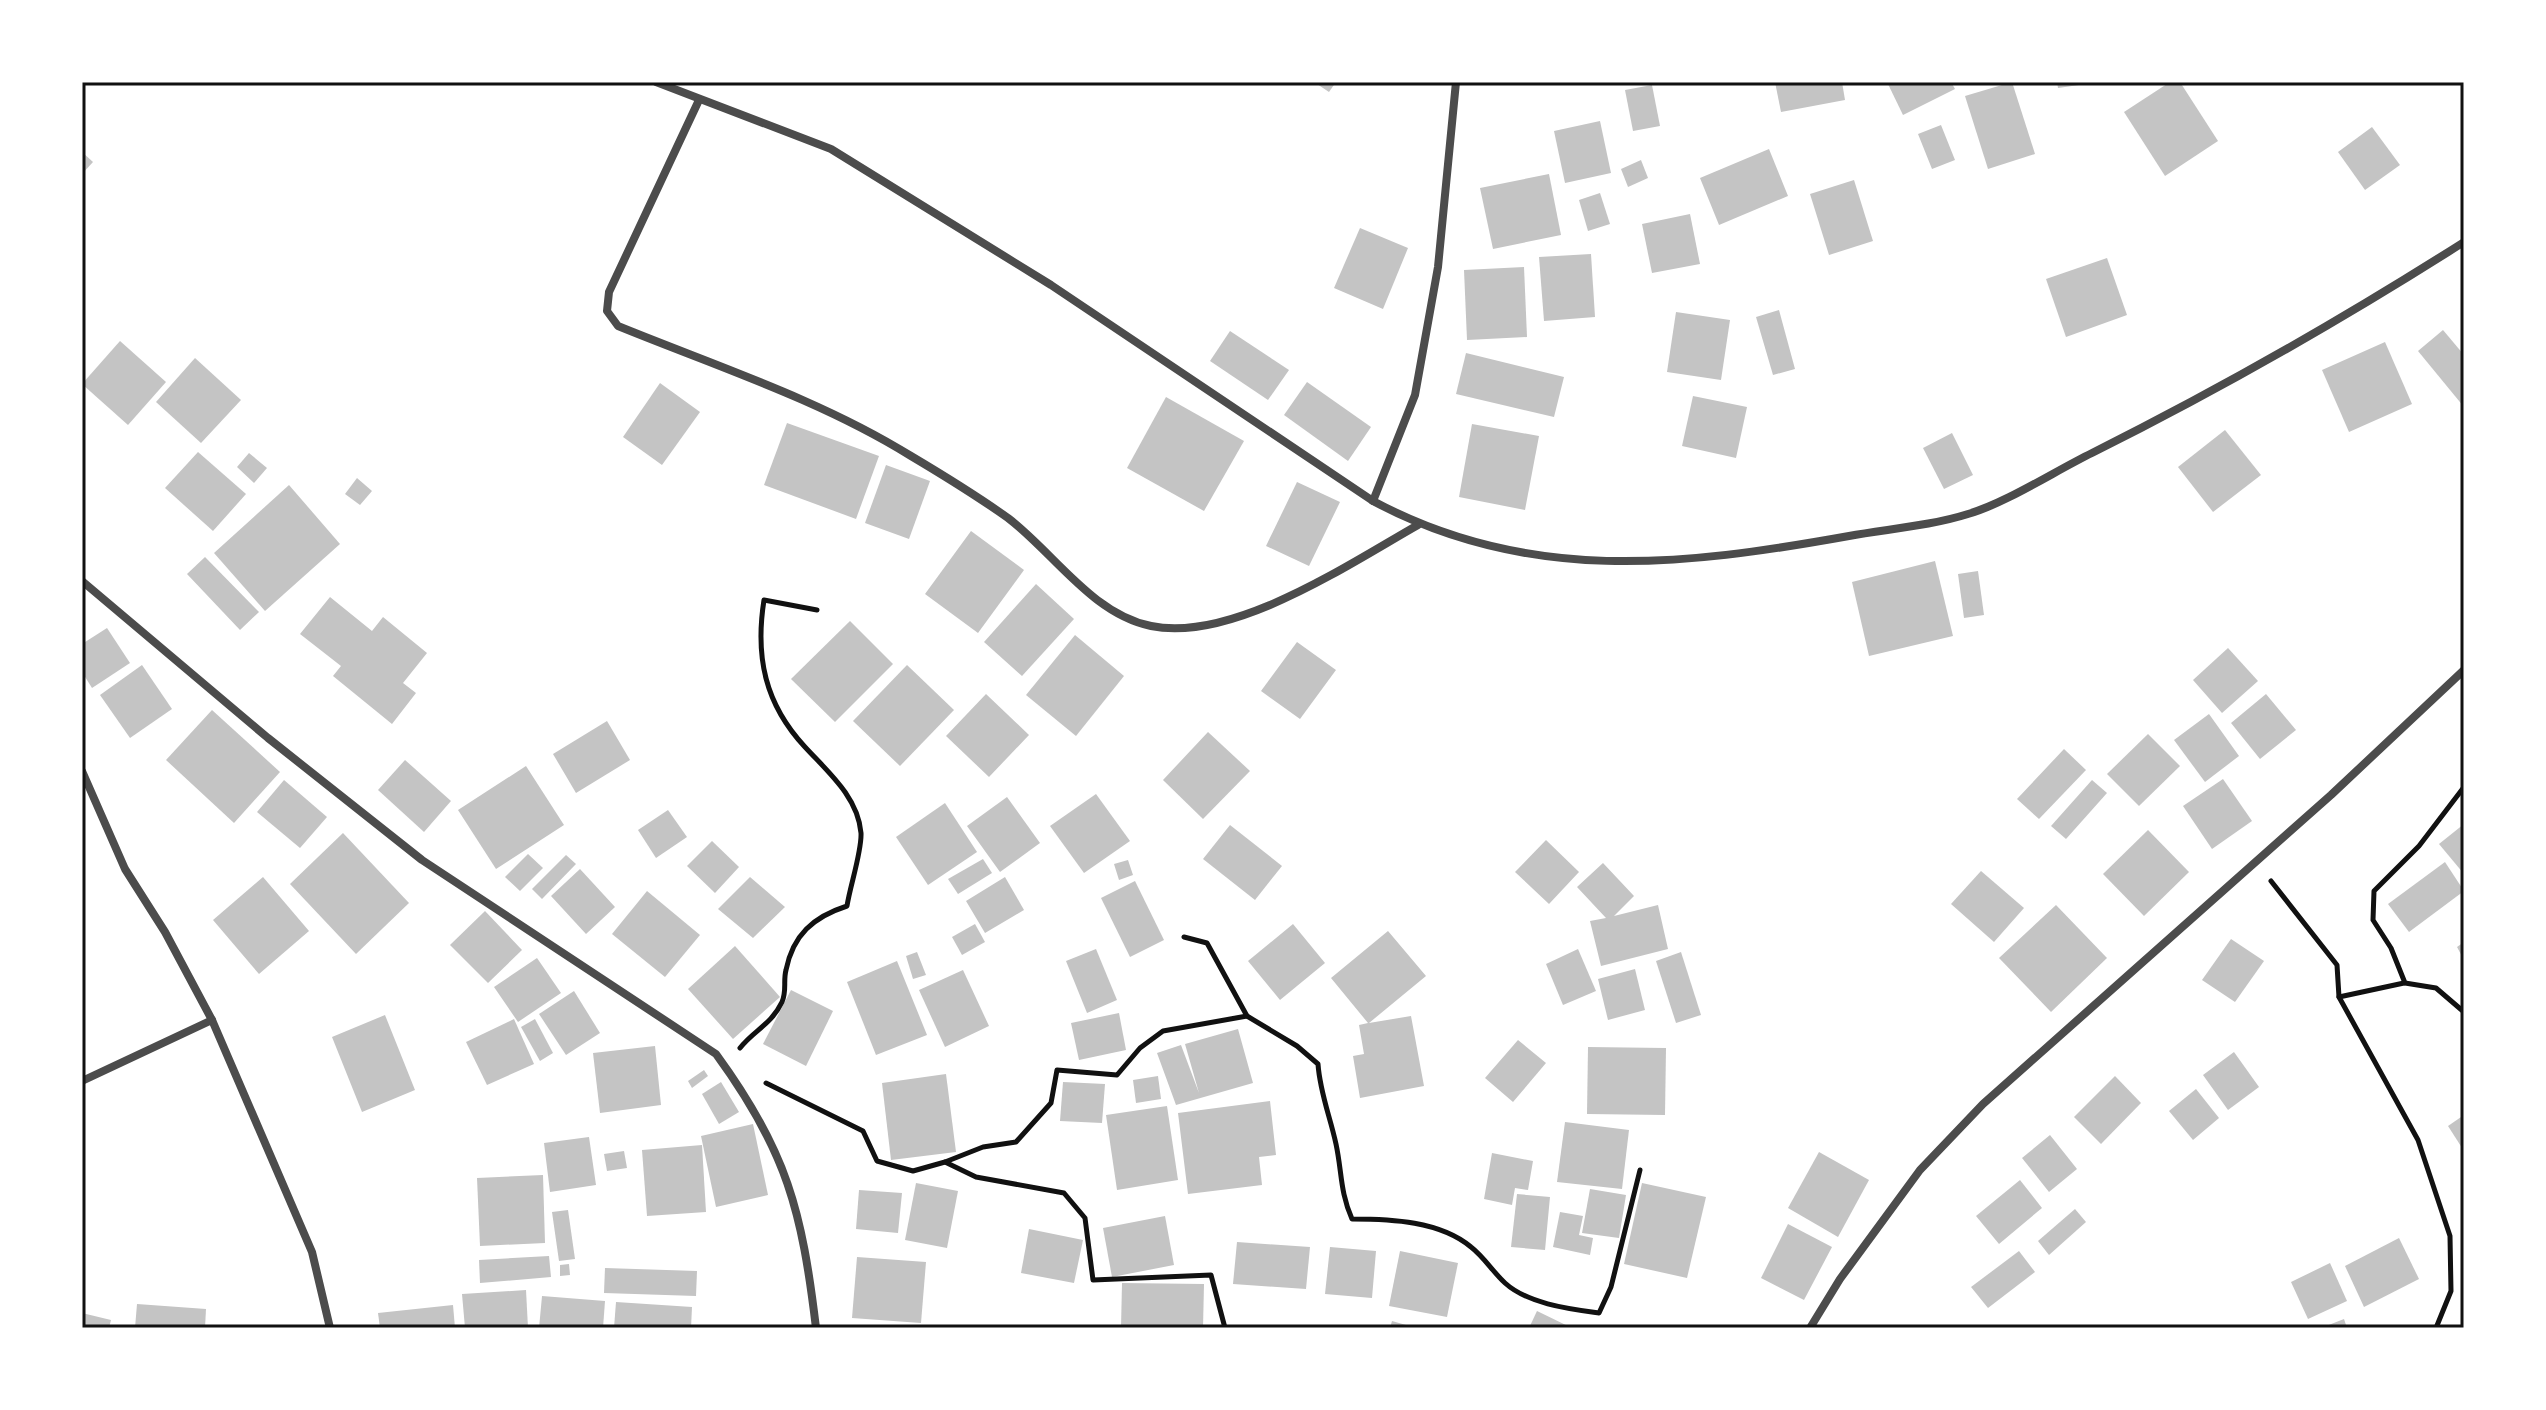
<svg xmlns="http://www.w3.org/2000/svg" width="2546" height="1410" font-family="'Roboto Condensed',sans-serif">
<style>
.building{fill:#c4c4c4}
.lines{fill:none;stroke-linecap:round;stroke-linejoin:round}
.path{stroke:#111;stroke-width:5}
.minor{stroke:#4c4c4c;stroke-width:8}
.neatline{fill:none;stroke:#111;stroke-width:3}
</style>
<rect width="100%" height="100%" fill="#fff"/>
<g class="building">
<polygon points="1314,82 1336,82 1329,92"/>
<polygon points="1775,82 1842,82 1845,100 1781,112"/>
<polygon points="1887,82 1951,82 1955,89 1903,115"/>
<polygon points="2012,82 2035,154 1988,169 1965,96"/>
<polygon points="2057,82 2085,82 2086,84 2058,88"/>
<polygon points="2170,82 2180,82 2218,141 2165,176 2124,112"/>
<polygon points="1652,85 1660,126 1633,131 1625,90"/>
<polygon points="1600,121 1611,173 1565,183 1554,131"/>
<polygon points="1941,125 1955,160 1932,169 1918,134"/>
<polygon points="2372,127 2400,165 2365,190 2338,152"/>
<polygon points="1769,149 1788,196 1719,225 1700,178"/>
<polygon points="82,152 93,162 82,174"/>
<polygon points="1641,160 1648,178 1628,187 1621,169"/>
<polygon points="1549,174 1561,235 1493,249 1480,188"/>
<polygon points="1854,180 1873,241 1829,255 1810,194"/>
<polygon points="1600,193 1610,224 1588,231 1579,200"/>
<polygon points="1690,214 1700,264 1652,273 1642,224"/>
<polygon points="1360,228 1408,248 1383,309 1334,288"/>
<polygon points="1591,254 1595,317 1544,321 1539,257"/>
<polygon points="2107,258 2127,315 2066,337 2046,279"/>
<polygon points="1524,267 1527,337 1467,340 1464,270"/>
<polygon points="1779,310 1795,369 1773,375 1756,317"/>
<polygon points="1676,312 1730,320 1721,380 1667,372"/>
<polygon points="2443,330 2464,355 2464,407 2418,351"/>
<polygon points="1230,331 1289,370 1268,400 1210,361"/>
<polygon points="120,341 166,382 128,425 82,384"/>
<polygon points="2385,342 2412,404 2349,432 2322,370"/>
<polygon points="1466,353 1564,377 1554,417 1456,394"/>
<polygon points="195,358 241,400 201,443 156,402"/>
<polygon points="1307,382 1371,427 1348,461 1284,415"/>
<polygon points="660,383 700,412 662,465 623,437"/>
<polygon points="1693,396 1747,407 1736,458 1682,446"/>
<polygon points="1166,397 1244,441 1204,511 1127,468"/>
<polygon points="787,423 879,456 856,519 764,485"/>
<polygon points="1472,424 1539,436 1525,510 1459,497"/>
<polygon points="2225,430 2261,475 2213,512 2178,467"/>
<polygon points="1952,433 1973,475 1944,489 1923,448"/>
<polygon points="198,452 246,494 213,531 165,488"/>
<polygon points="249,453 267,468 254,483 237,467"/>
<polygon points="886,465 930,481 909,539 865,523"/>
<polygon points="357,478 372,491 360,505 345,494"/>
<polygon points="1297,482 1340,502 1309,566 1266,546"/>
<polygon points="289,485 340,544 265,611 214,553"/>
<polygon points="971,531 1024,570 978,633 925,594"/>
<polygon points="205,557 259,612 240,630 187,574"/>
<polygon points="1935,561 1953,636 1869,656 1852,582"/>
<polygon points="1978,571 1984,615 1964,618 1958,574"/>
<polygon points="1036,584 1074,619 1022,676 984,642"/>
<polygon points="330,597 372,631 383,617 427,653 403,683 416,693 392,724 333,676 341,666 300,634"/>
<polygon points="850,621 893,664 835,722 791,679"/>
<polygon points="107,628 130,663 92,688 82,672 82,644"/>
<polygon points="1075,635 1124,676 1076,736 1026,695"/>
<polygon points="1297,642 1336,670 1300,719 1261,691"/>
<polygon points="2228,648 2258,681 2222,713 2193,680"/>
<polygon points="142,665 172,709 130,738 100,695"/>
<polygon points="907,665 954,710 900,766 853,721"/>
<polygon points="986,694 1029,735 989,777 946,736"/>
<polygon points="2266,694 2296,730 2260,759 2231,723"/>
<polygon points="212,710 280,772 234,823 166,760"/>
<polygon points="2209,714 2239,756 2205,782 2174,740"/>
<polygon points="607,721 630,760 576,793 553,754"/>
<polygon points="1208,732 1250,771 1203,819 1163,780"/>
<polygon points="2148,734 2180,766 2139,806 2107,774"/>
<polygon points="2064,749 2086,770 2039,819 2017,799"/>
<polygon points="405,760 451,801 424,832 378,790"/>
<polygon points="526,766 564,825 496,869 458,810"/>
<polygon points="2223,779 2252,821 2212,849 2183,806"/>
<polygon points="284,780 327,817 300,848 257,812"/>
<polygon points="2092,780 2107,793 2066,839 2051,826"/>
<polygon points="1096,794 1130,841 1084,873 1050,826"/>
<polygon points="1007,797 1040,843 1000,872 967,826"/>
<polygon points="945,803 977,852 928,885 896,837"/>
<polygon points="668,810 687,837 656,858 638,830"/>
<polygon points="2464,824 2464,874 2439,844"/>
<polygon points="1230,825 1282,866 1255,900 1203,859"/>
<polygon points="2148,830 2189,872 2144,916 2103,874"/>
<polygon points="343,833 409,903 356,954 290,884"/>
<polygon points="1546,840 1579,872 1549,904 1515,872"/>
<polygon points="712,841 739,867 715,893 687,866"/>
<polygon points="528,854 543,868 520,891 505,877"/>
<polygon points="566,855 576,864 542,899 532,889"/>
<polygon points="983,859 992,873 958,894 948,879"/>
<polygon points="1128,860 1133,875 1119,880 1114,864"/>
<polygon points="2445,862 2464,891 2409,932 2388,904"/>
<polygon points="1603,863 1634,896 1614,916 1658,905 1668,949 1601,966 1590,921 1606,918 1577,887"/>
<polygon points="580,869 615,907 586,934 551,896"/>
<polygon points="1981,871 2024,908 1994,942 1951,904"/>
<polygon points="263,877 309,931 259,974 213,920"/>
<polygon points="750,877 785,907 753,938 718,909"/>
<polygon points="1005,877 1024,910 985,933 966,901"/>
<polygon points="1135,881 1164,940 1130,957 1101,898"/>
<polygon points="647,891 700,935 665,977 612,934"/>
<polygon points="2056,905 2107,958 2051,1012 1999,958"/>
<polygon points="485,911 522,950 488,983 450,945"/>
<polygon points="975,924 985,942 962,955 952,937"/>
<polygon points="1293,924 1325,963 1280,1000 1248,961"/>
<polygon points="1388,931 1426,976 1369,1023 1411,1016 1424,1086 1360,1098 1353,1056 1364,1054 1359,1025 1368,1023 1331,978"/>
<polygon points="2231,939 2264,961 2235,1002 2202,980"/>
<polygon points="2464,942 2464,960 2457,947"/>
<polygon points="735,946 780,997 733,1039 688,989"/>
<polygon points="1096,949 1117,1000 1087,1013 1066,961"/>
<polygon points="1578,949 1596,991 1563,1005 1546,964"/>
<polygon points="917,952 926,975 913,979 906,956"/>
<polygon points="1681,952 1701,1015 1676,1023 1656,961"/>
<polygon points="537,958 561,993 518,1022 494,987"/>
<polygon points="897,961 927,1035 876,1055 847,982"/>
<polygon points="1635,969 1645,1010 1608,1020 1598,979"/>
<polygon points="963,970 989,1026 945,1047 919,990"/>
<polygon points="791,990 833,1011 806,1066 763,1044"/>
<polygon points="574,991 600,1033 566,1055 539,1014"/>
<polygon points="1119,1013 1126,1050 1079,1060 1071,1023"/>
<polygon points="385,1015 415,1090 362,1112 332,1037"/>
<polygon points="514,1019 534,1064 487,1085 466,1042"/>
<polygon points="535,1019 553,1053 540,1061 521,1027"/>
<polygon points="1238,1029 1253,1083 1176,1105 1157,1053 1181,1045 1199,1093 1185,1044"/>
<polygon points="1518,1040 1546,1063 1513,1102 1485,1078"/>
<polygon points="655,1046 661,1105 600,1113 593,1053"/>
<polygon points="1588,1047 1666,1048 1665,1115 1587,1114"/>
<polygon points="2234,1052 2259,1087 2228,1110 2203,1075"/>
<polygon points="704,1070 708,1076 692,1088 688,1081"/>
<polygon points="946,1074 956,1152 891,1160 882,1083"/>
<polygon points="1158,1076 1161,1099 1136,1103 1133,1080"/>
<polygon points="2115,1076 2141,1103 2101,1144 2074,1117"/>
<polygon points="721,1082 739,1112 719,1124 702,1094"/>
<polygon points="1063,1082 1105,1084 1102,1123 1060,1121"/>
<polygon points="2196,1089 2219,1118 2193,1140 2169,1111"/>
<polygon points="1270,1101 1276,1155 1259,1157 1262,1185 1188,1194 1178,1113"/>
<polygon points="1167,1106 1178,1180 1117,1190 1106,1115"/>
<polygon points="2464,1115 2464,1151 2448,1126"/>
<polygon points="1565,1122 1629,1130 1622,1189 1557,1182"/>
<polygon points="753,1124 768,1195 716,1207 701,1136"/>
<polygon points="2050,1135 2077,1169 2049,1192 2022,1158"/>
<polygon points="589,1137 596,1185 550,1192 544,1143"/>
<polygon points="702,1145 706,1212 647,1216 642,1150"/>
<polygon points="624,1151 627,1168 607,1171 604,1154"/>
<polygon points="1819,1152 1869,1180 1838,1237 1788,1208"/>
<polygon points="1492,1153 1533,1161 1528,1190 1515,1188 1512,1205 1484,1199"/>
<polygon points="543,1175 545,1243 480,1246 477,1178"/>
<polygon points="2020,1180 2042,1208 1999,1244 1976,1216"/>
<polygon points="916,1183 958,1191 947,1248 905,1240"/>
<polygon points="1642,1183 1706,1197 1687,1278 1624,1264"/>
<polygon points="1590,1189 1626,1195 1619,1238 1582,1233"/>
<polygon points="859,1190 902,1193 898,1233 856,1229"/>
<polygon points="1517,1194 1550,1197 1545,1250 1511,1247"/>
<polygon points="2075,1209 2086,1222 2049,1255 2038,1241"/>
<polygon points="568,1210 575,1259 559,1261 552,1212"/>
<polygon points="1560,1212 1583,1216 1579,1235 1593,1238 1590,1255 1553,1247"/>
<polygon points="1165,1216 1174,1265 1112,1277 1103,1228"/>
<polygon points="1788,1224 1832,1247 1804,1300 1761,1278"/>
<polygon points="1029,1229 1083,1240 1074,1283 1021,1273"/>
<polygon points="2399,1238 2419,1279 2364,1307 2345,1266"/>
<polygon points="1237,1242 1310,1247 1306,1289 1233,1284"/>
<polygon points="1330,1247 1376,1251 1372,1298 1325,1294"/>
<polygon points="1400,1251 1458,1263 1447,1317 1389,1306"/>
<polygon points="2019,1251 2035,1272 1988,1308 1971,1287"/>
<polygon points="549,1256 551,1277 480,1283 479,1260"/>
<polygon points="857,1257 926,1262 921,1323 852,1318"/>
<polygon points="2330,1263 2347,1301 2308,1319 2291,1282"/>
<polygon points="569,1264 570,1275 560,1276 560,1265"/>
<polygon points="605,1268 697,1271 696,1296 604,1293"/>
<polygon points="1122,1283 1204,1284 1203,1328 1121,1328"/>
<polygon points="526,1290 528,1328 465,1328 462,1294"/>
<polygon points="542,1296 605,1301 603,1328 539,1328"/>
<polygon points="616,1302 692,1307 691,1328 614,1328"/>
<polygon points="137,1304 206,1309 205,1328 135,1328"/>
<polygon points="453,1305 455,1328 380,1328 378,1313"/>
<polygon points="1537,1311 1572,1328 1529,1328"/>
<polygon points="82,1313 111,1320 109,1328 82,1328"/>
<polygon points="2344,1319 2347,1328 2321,1328"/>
<polygon points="1392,1321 1413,1327 1413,1328 1390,1328"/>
</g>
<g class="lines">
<g class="path">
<polyline points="2464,787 2419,846 2374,891 2373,920 2391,948 2405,983 2436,988 2464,1012"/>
<polyline points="2271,881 2337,965 2339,997 2418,1140 2450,1236 2451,1291 2436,1328"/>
<path d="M1184 937 1207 943 1247 1016 1297 1046 1318 1064C1320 1093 1330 1116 1336 1144 1342 1172 1340 1192 1352 1219 1391 1219 1440 1221 1471 1247 1484 1257 1493 1272 1505 1283 1528 1304 1570 1309 1599 1313L1611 1287 1640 1170"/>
<polyline points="2339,997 2404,983"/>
<path d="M740 1048C754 1030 771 1025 782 1002 787 991 783 981 786 970 793 935 813 917 847 906 850 886 862 851 861 833 858 797 828 772 805 747 765 704 755 657 764 600L817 610"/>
<polyline points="766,1083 863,1131 877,1161 913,1171 945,1162 976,1177 1064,1193 1085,1218 1093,1280 1211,1275 1225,1328"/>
<polyline points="945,1162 983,1147 1016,1142 1051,1103 1057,1070 1117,1075 1140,1048 1163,1031 1247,1016"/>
</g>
<g class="minor">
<path d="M656 82 831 149 1051 285 1373 501C1528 584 1682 566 1849 536 1887 529 1930 526 1968 514 2006 503 2055 471 2092 453 2220 389 2343 319 2464 242"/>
<path d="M699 100 609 292 607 311 618 326C716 366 821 400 911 456 943 475 977 496 1008 518 1054 553 1092 614 1151 626 1232 643 1349 564 1418 525"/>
<polyline points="1373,501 1415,395 1438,267 1456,82"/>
<path d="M82 581 268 738 422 860 716 1054C787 1151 802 1211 816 1328"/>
<polyline points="82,771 125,869 165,932 212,1020 312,1252 330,1328"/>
<polyline points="82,1081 212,1020"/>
<polyline points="1810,1328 1840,1279 1920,1170 1983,1104 2331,795 2464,670"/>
</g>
</g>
<rect width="2546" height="1410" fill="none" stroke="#ffffff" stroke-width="168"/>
<rect x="84" y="84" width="2378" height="1242" class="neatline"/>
</svg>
